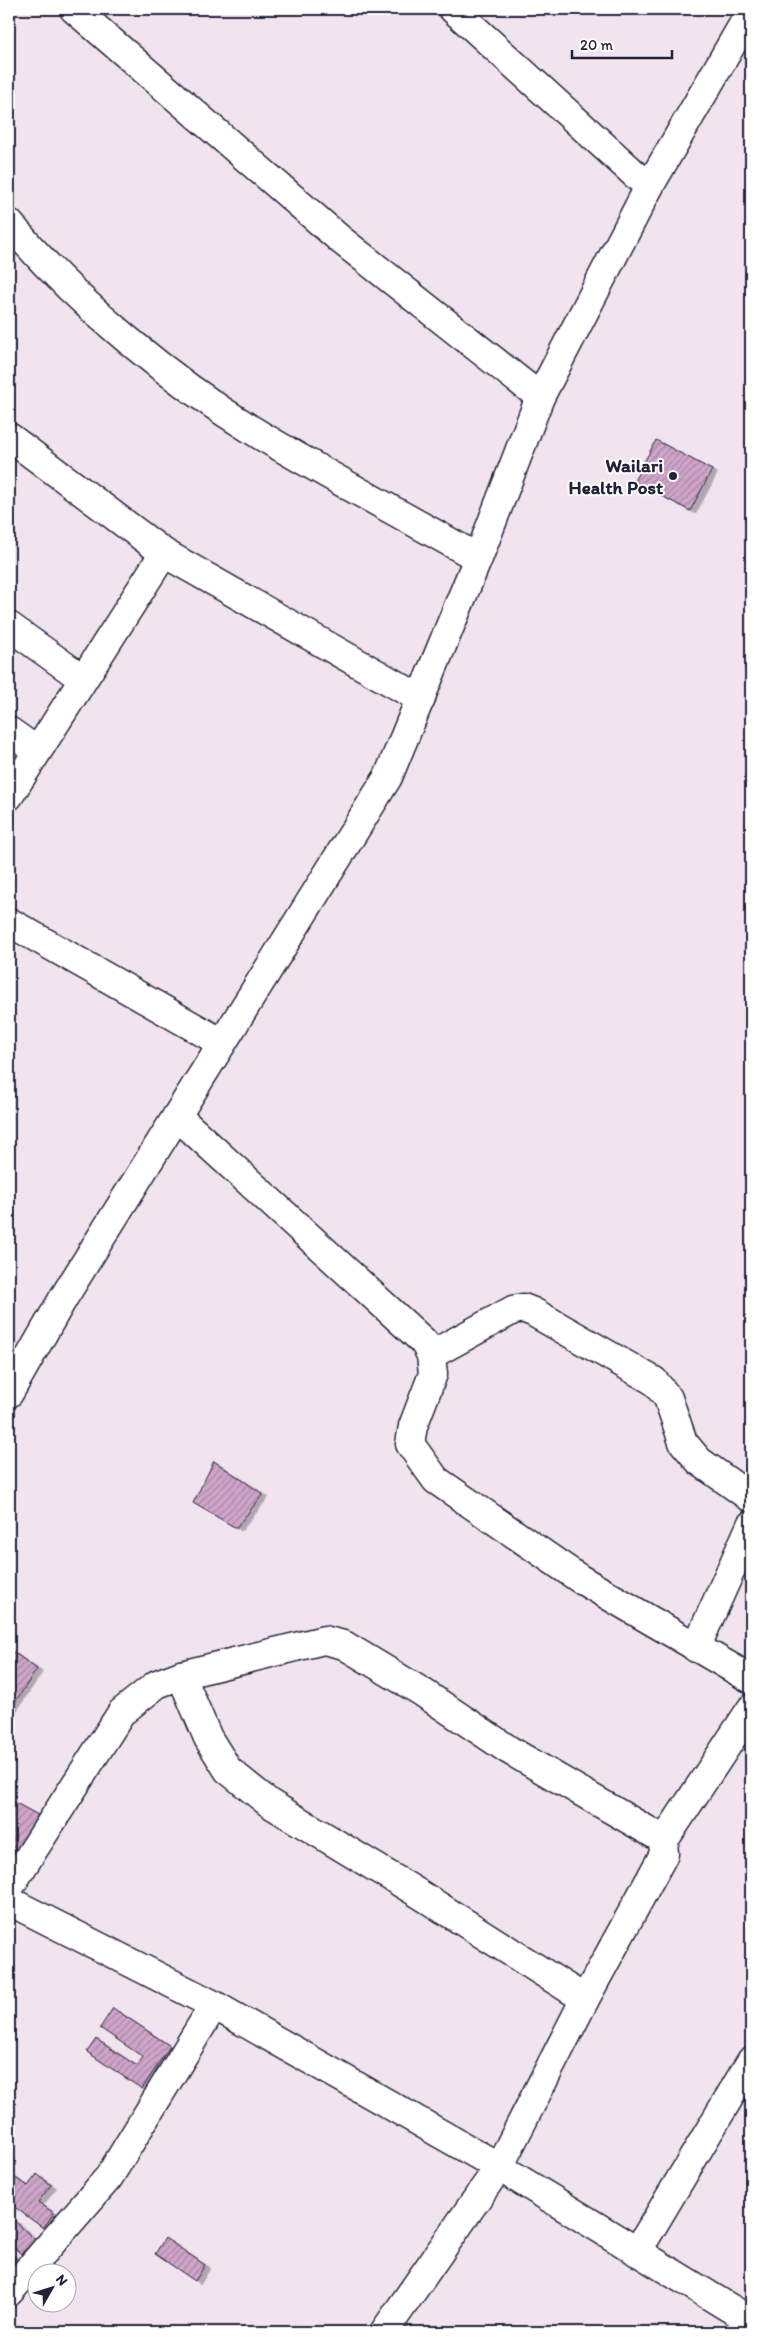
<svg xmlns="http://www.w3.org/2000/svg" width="760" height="2341" font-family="Itim,sans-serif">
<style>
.building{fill:url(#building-hatch);stroke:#22223b;filter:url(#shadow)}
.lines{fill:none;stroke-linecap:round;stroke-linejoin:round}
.minor-casing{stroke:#22223b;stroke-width:31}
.minor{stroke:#fff;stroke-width:28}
.poi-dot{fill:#22223b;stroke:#fff;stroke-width:2}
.labels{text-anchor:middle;stroke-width:4;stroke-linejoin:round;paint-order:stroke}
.poi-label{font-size:19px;font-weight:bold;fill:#22223b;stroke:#fff;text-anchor:end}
</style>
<defs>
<pattern id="building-hatch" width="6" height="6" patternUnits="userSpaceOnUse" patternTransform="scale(1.25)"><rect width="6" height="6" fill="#cfa5c9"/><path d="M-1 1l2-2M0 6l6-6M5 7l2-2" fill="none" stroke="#a886a4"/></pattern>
<filter id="shadow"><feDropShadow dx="5.5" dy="3" stdDeviation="0" flood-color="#0004"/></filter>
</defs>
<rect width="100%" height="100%" fill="#f1e4ef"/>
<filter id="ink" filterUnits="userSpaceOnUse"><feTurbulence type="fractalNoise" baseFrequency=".02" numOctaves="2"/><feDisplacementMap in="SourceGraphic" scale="10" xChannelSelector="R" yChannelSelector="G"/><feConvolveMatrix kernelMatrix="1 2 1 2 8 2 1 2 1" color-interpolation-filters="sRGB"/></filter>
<g filter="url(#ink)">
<g class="building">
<polygon points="656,440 712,470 690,511 634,481"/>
<polygon points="214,1461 263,1494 236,1528 193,1503"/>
<polygon points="9,1649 37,1669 9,1711"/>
<polygon points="14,1802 38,1815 18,1850 9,1845 9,1812"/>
<polygon points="113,2008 170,2046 142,2089 87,2052 96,2039 137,2066 143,2057 100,2028"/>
<polygon points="37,2174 51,2185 38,2202 54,2213 43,2228 9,2203 9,2188 16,2178 28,2186"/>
<polygon points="14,2220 35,2240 21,2254 9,2243 9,2226"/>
<polygon points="165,2238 205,2265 195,2281 155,2254"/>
<polygon points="9,2252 16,2258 9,2267"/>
</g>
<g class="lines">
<defs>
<g id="minor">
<polyline points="74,9 341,240 540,397"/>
<polyline points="453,9 649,187"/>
<path d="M9 223C75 302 171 381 260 435 332 478 406 517 478 558"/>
<polyline points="9,437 164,553 421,699"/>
<polyline points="9,626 83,679"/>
<polyline points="9,731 37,751"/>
<polyline points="9,796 164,553"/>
<polyline points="9,922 222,1043"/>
<polyline points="177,1116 424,1342 431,1355 433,1374 413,1426 410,1444 436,1480 580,1579 751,1679"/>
<polyline points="431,1355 513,1310 523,1308 533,1312 654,1381 668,1398 683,1442 699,1461 751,1498"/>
<polyline points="9,1393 64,1297 388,777 481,551 540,397 649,187 751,11"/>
<polyline points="696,1648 751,1525"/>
<polyline points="181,1675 208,1738 228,1770 269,1803 421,1895 585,1999"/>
<polyline points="663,1842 751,1709"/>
<polyline points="9,1888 122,1712 157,1684 181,1675 324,1640 344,1645 422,1692 509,1750 659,1837 663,1842 664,1854 585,1999 499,2167 384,2332"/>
<polyline points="9,1901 214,2005 499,2167 751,2321"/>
<polyline points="637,2252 751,2061"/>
<polyline points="9,2292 109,2177 214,2005"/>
</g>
</defs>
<use href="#minor" class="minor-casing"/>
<use href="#minor" class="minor"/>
</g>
</g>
<circle class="poi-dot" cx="673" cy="476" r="5"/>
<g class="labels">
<g class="poi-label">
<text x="663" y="472">Wailari<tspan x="663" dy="22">Health Post</tspan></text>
</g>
</g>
<rect width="760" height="2341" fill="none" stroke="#fff" stroke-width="30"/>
<rect x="15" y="15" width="730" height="2311" fill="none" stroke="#22223b" stroke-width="2" filter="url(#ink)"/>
<g transform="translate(52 2288) rotate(51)"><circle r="24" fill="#ffffff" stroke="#a7a7b1"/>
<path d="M0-4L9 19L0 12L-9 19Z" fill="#22223b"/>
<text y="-8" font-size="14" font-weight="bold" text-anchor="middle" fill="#22223b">N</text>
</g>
<path d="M572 50v8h100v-8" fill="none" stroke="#22223b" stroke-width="2.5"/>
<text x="580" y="50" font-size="15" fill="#22223b" stroke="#ffffff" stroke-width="4" paint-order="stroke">20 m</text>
</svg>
